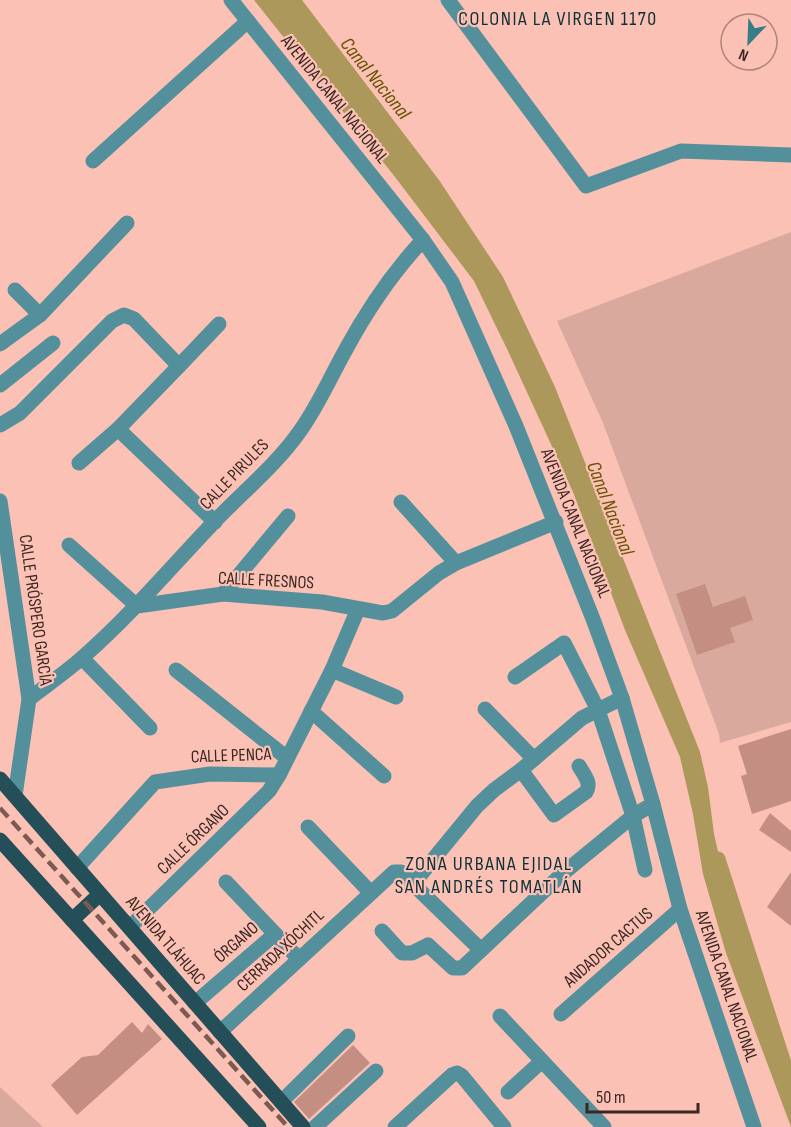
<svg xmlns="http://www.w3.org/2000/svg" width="791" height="1127" font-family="'Sofia Sans Condensed',sans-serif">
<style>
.green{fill:#daa99e}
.water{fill:#ac985a}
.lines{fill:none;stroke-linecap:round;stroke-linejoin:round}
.canal{stroke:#ac985a;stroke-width:15}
.building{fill:#c58e83}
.minor{stroke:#54909c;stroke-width:15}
.major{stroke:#254f58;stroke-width:15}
.rail{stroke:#7c5a53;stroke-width:4.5;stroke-dasharray:12 6;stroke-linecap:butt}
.labels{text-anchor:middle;stroke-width:4.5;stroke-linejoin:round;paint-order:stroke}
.street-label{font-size:18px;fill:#3c2622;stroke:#fbc1b5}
.neighbourhood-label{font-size:20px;letter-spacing:1.5px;fill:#0e3036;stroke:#fbc1b5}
.water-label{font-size:20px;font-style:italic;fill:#675301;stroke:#fbc1b5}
</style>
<rect width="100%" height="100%" fill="#fbc1b5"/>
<g class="green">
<polygon points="791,232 791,722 720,743 719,734 603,423 557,321"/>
<polygon points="0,1087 43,1127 0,1127"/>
</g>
<polygon class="water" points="254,0 302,0 439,180 503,277 555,387 700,752 708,787 714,834 727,891 743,950 791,1078 791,1127 726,953 703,874 693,814 680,757 625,630 573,492 508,351 474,281 395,177"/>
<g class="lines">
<polyline class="canal" points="718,859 791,1085"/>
</g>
<g class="building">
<polygon points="705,584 713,607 745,596 753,620 730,628 735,642 697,655 676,594"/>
<polygon points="791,729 791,801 752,814 741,776 747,774 738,746"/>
<polygon points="770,813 791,831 791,852 759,830"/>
<polygon points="791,872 791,926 767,907"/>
<polygon points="132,1022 142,1033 148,1024 162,1039 77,1115 51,1085 82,1057 98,1055"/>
<polygon points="353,1045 370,1063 309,1119 294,1102"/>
</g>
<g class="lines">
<g class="minor">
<polyline points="231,0 423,240 452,282 516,426 593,619 622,698 653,804 680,909 754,1127"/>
<polyline points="448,0 586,186 681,151 791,155"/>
<polyline points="93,161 248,21"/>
<polyline points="15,290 40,315"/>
<polyline points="0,344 40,315 127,223"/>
<polyline points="179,366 219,324"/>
<polyline points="0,385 53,343"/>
<polyline points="0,425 20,413 112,321 124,315 134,319 179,366 118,429 79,463"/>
<polyline points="118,429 215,522"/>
<polyline points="0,501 29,699 15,796"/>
<polyline points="401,502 456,563"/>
<polyline points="69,545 137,606 223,594 322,602 383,613 392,611 439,573 456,563 556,522"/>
<polyline points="223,594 288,516"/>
<polyline points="82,658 150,728"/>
<polyline points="176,670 287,758"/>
<polyline points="332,670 396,697"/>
<polyline points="515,677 564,643 598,710 633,816 645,870"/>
<path d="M29 699C47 685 66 672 83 657 131 615 172 566 216 520 244 491 277 464 300 431 318 406 330 378 345 351 366 312 392 273 423 240"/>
<polyline points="485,709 534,759"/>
<polyline points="311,711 384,776"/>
<path d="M521 770 554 815 586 792C592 783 584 775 579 766"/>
<polyline points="308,827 371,893"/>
<polyline points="77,868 155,782 210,774 279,775"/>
<polyline points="226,882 299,959"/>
<polyline points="413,884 481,950"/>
<polyline points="130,927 269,791 279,775 332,670 358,609"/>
<polyline points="382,931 402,953 412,953 428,945 453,968 462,968 561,875 633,816 653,804"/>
<polyline points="195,1003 275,934"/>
<polyline points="561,1014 680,909"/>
<polyline points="500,1016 604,1127"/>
<polyline points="220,1032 394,872 401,872 413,884 477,806 494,790 521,770 582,718 622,698"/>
<polyline points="508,1092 542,1061"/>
<polyline points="281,1102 348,1036"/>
<polyline points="315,1127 376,1071"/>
<polyline points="395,1127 452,1075 457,1073 462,1076 504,1127"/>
</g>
<g class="major">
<polyline points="0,779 303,1127"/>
<polyline points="0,840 259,1127"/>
<polyline points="72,920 100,894"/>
</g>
<polyline class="rail" points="0,808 288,1127"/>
</g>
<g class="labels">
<g class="street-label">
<text transform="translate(335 99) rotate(51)" y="6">AVENIDA CANAL NACIONAL</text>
<text transform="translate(234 474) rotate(-46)" y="6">CALLE PIRULES</text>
<text transform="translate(576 523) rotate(68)" y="6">AVENIDA CANAL NACIONAL</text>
<text transform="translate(266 580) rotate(3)" y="6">CALLE FRESNOS</text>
<text transform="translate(36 610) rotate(82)" y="6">CALLE PRÓSPERO GARCÍA</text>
<text transform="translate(231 755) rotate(-2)" y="6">CALLE PENCA</text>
<text transform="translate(193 839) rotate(-44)" y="6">CALLE ÓRGANO</text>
<text transform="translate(166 940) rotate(49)" y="6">AVENIDA TLÁHUAC</text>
<text transform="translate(236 942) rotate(-41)" y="6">ÓRGANO</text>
<text transform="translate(608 947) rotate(-41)" y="6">ANDADOR CACTUS</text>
<text transform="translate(280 950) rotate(-43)" y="6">CERRADA XÓCHITL</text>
<text transform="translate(727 986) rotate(71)" y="6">AVENIDA CANAL NACIONAL</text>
</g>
<g class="neighbourhood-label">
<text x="558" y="25">COLONIA LA VIRGEN 1170</text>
<text x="489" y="870">ZONA URBANA EJIDAL<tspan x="489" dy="23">SAN ANDRÉS TOMATLÁN</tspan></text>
</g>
<g class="water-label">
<text transform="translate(376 78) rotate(51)" y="7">Canal Nacional</text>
<text transform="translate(611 508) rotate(69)" y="7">Canal Nacional</text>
</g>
</g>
<g transform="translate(749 42) rotate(203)"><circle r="28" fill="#fbc1b5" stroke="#af837a" stroke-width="1.5"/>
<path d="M0-4.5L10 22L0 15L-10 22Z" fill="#377c89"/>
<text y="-9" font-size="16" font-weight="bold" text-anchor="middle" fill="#3c2622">N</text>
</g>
<path d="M587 1103v9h111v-9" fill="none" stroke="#3c2622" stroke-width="3"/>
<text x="596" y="1103" font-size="18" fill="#3c2622" stroke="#fbc1b5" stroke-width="4.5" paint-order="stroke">50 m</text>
</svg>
